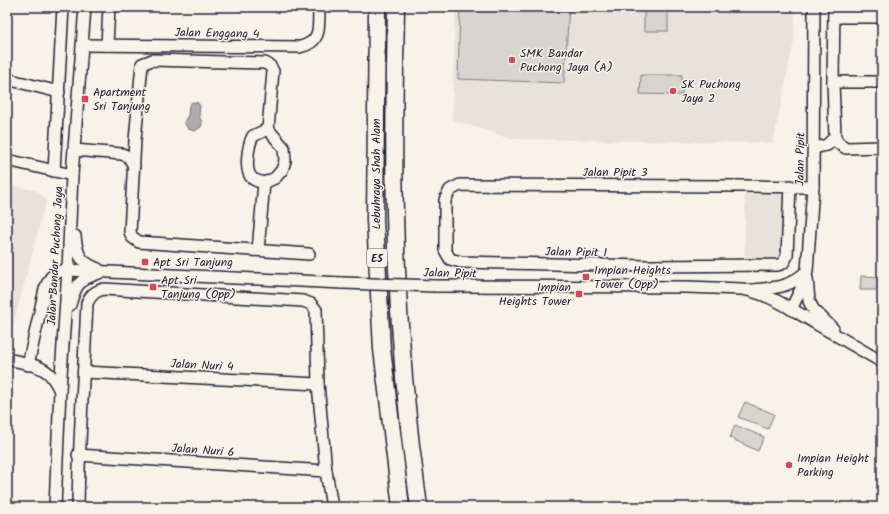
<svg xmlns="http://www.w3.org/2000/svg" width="889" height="514" font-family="Kalam,sans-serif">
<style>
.built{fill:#e7e3db}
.green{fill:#d8d5cf;stroke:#7d7c85}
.water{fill:#aeabad;stroke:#76747f}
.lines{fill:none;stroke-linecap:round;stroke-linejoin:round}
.minor-casing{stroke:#22223b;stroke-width:14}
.highway-casing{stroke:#22223b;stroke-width:19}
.minor{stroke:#f7f3e8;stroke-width:11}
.highway{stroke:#f7f3e8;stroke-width:16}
.minor-bridge-casing{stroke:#22223b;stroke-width:14;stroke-linecap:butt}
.minor-bridge{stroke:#f7f3e8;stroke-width:11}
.poi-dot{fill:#d1495b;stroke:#f7f3e8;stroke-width:1.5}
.labels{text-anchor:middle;stroke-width:3;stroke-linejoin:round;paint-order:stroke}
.shield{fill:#f7f3e8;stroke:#62616f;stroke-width:1}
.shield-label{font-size:11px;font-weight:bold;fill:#22223b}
.street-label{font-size:12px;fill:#22223b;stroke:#f7f3e8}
.poi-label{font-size:12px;fill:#22223b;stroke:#f7f3e8;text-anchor:start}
</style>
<rect width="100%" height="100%" fill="#f7f3e8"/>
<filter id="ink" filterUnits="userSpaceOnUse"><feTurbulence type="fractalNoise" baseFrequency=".025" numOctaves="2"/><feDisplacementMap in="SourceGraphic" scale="8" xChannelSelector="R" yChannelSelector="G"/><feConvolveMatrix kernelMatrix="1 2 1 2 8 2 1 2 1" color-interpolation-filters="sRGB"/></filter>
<g filter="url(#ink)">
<g class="built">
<polygon points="455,7 795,7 794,41 773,143 514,139 452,120"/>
<polygon points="7,184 37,191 45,198 46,201 13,326 9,330 7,331"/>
<polygon points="745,188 786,190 782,260 745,262"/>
</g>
<g class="green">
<polygon points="460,7 569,7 564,83 458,79"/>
<rect x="644" y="7" width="24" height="24"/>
<polygon points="641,75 682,75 682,95 640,94"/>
<polygon points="861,276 882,277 882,290 860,290"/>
<polygon points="745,402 774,414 768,429 738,417"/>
<polygon points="735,425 764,437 758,451 730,438"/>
</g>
<polygon class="water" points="192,102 198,103 200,106 199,115 202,123 201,127 195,131 188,129 184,122 188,115 189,105"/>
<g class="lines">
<defs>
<g id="minor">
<polyline points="834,7 833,82 835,137 838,143 846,148 882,147"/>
<polyline points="834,17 882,17"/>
<path d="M83 45 300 47C323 42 318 25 319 7"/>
<polyline points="107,45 109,7"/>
<polyline points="7,79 59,92"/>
<polyline points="833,82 882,82"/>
<path d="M268 129 253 136C248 145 244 171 252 178 255 181 261 182 264 183L275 178 282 170 285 161 284 148 268 129 273 71 270 66 265 63 152 60 142 64 135 140 130 232 132 237 139 242 309 254"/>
<polyline points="814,148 827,145 835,137"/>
<polyline points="74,150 122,154 129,157 134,166"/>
<polyline points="7,160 72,175"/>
<polyline points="54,171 63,7"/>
<polyline points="790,186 787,256 783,263 778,265 648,266 461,262 450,259 445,250 445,200 450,190 460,185 743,186 813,187"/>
<path d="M75 236C77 255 80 262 98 269"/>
<polyline points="258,250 264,183"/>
<polyline points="807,278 809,301 813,309 833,329"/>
<path d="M436 286 686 287 742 289C768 293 793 310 815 323 837 336 860 349 882 362"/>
<path d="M753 290C778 287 786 289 806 272"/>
<path d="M70 305C75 286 79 279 99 273"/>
<polyline points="791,309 800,291 807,271 813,187 814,7"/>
<path d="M7 359C19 362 37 364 47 372 53 376 56 384 60 390"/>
<path d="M28 365 45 289C50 276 54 271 68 270L342 283"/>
<polyline points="84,372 318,384"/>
<polyline points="78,455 326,471"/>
<polyline points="55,507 60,390 68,270 72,175 85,7"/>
<path d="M78 507C79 439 84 371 87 303 91 295 95 291 104 289L303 301 311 304 316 310 318 384 326 471 332 507"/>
</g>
<g id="highway">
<polyline points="377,7 375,220 382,349 401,507"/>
<path d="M396 7C395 75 393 144 395 212 397 311 405 409 419 507"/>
</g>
</defs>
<use href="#minor" class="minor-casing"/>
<use href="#highway" class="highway-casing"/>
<use href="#minor" class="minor"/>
<use href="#highway" class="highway"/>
<defs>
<polyline id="minor-bridge" points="342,283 436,286"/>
</defs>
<use href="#minor-bridge" class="minor-bridge-casing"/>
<use href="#minor-bridge" class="minor-bridge"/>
</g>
</g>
<g class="poi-dot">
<circle cx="512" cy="60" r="4"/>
<circle cx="673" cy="91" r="4"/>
<rect x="81" y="95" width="8" height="8" rx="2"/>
<rect x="141" y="258" width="8" height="8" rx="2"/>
<rect x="582" y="273" width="8" height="8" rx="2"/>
<rect x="149" y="283" width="8" height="8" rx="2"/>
<rect x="575" y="290" width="8" height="8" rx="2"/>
<circle cx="789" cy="465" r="4"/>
</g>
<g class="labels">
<rect class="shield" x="367" y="249" width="20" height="18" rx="3"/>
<g class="shield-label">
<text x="377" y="262">E5</text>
</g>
<g class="street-label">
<text transform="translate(217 33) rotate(1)" y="4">Jalan Enggang 4</text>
<text transform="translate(800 159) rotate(-89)" y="4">Jalan Pipit</text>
<text x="615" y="176">Jalan Pipit 3</text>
<text transform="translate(376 174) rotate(-90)" y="4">Lebuhraya Shah Alam</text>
<text transform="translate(576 252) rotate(1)" y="4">Jalan Pipit 1</text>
<text transform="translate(55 256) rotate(-87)" y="4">Jalan Bandar Puchong Jaya</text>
<text transform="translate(450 273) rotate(1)" y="4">Jalan Pipit</text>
<text transform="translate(202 365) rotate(3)" y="4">Jalan Nuri 4</text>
<text transform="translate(203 450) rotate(4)" y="4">Jalan Nuri 6</text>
</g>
<g class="poi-label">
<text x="520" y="57">SMK Bandar<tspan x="520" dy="14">Puchong Jaya (A)</tspan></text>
<text x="681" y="88">SK Puchong<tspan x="681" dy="14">Jaya 2</tspan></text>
<text x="93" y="96">Apartment<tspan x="93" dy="14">Sri Tanjung</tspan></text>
<text x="153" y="266">Apt Sri Tanjung</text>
<text x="594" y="274">Impian Heights<tspan x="594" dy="14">Tower (Opp)</tspan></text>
<text x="161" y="284">Apt Sri<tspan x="161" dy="14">Tanjung (Opp)</tspan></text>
<text x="571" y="291" text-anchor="end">Impian<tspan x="571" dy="14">Heights Tower</tspan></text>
<text x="797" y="462">Impian Height<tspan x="797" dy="14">Parking</tspan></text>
</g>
</g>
<rect width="889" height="514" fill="none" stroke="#f7f3e8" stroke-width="24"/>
<rect x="12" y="12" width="865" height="490" fill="none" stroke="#22223b" stroke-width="1.5" filter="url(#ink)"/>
</svg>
